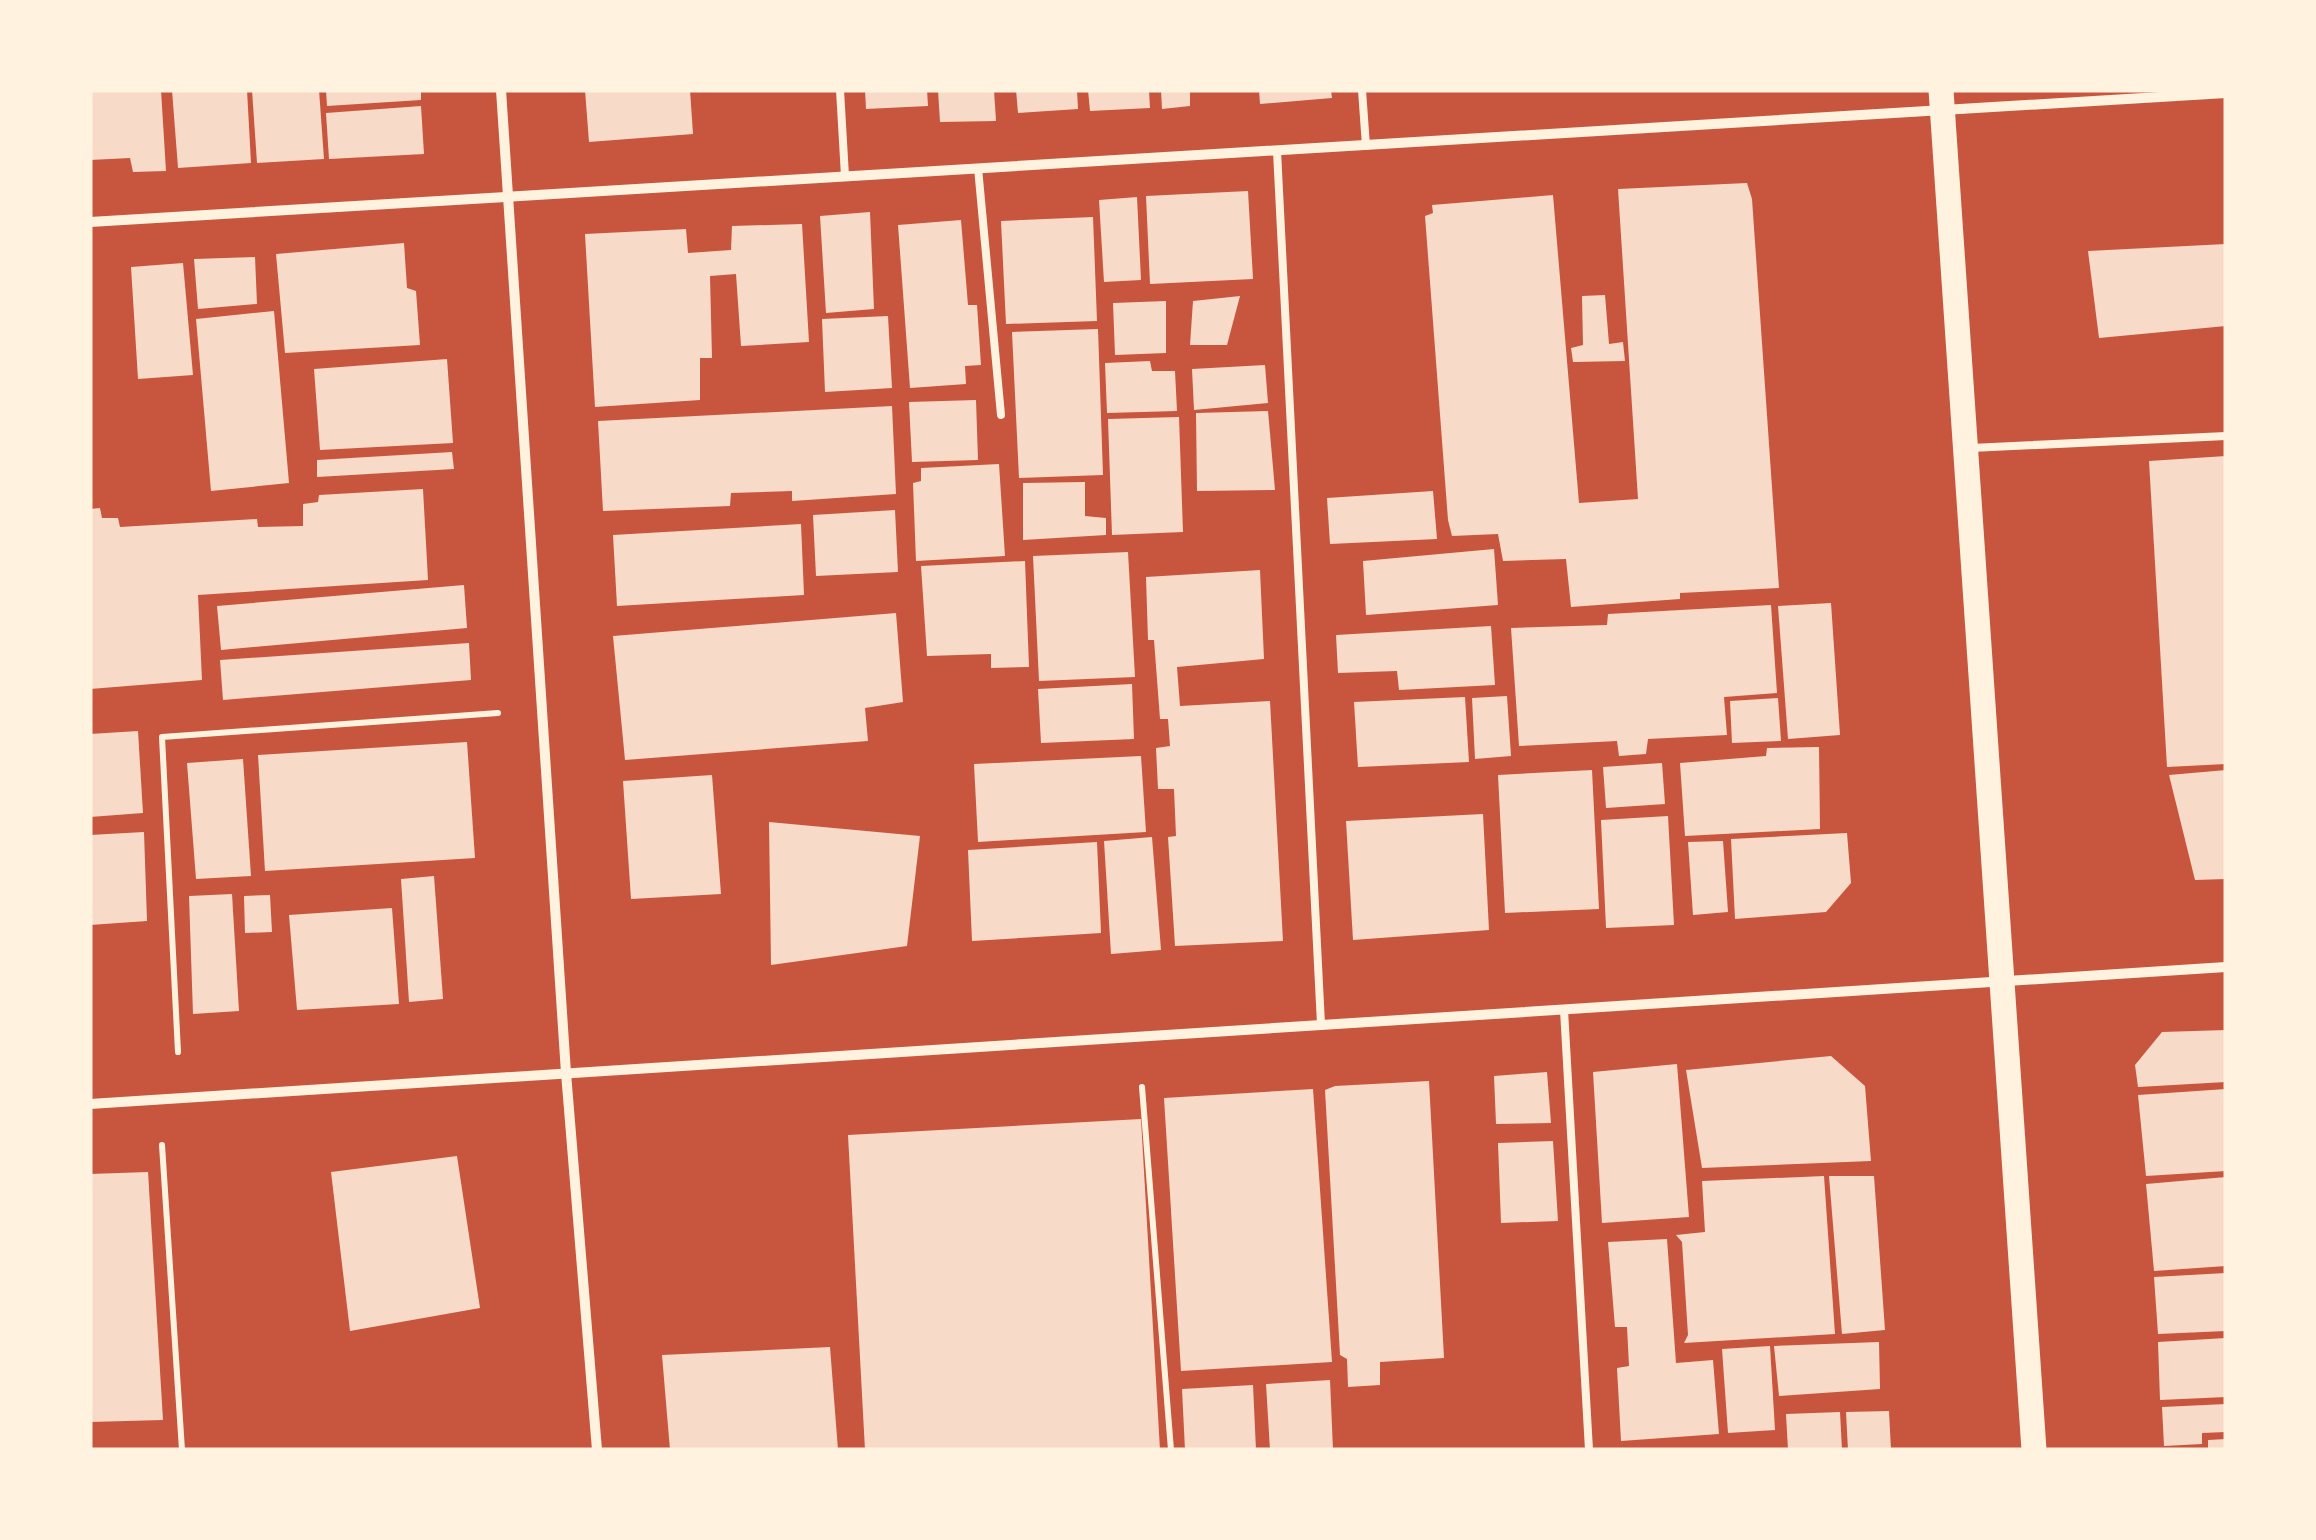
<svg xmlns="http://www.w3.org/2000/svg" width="2316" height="1540" font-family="'IBM Plex Sans',sans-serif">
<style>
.building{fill:#f7dbc8}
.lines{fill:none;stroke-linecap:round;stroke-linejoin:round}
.path{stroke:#fff3e0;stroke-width:6}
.service{stroke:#fff3e0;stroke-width:8}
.minor{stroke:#fff3e0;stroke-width:10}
.primary{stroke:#fff3e0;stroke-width:25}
</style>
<rect width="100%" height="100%" fill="#c8553d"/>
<g class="building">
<polygon points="90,90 161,90 166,171 133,172 130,158 90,160"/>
<polygon points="172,90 247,90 251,163 178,168"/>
<polygon points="252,90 319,90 324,159 257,163"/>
<polygon points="326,90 421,90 421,100 327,106"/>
<polygon points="585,90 690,90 693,134 589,142"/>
<polygon points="865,90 927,90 928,106 866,109"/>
<polygon points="938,90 994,90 996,121 940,122"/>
<polygon points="1016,90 1077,90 1078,109 1018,113"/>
<polygon points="1088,90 1149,90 1150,108 1090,111"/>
<polygon points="1161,90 1190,90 1190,106 1162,109"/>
<polygon points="1259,90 1331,90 1332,98 1260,104"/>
<polygon points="421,106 424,154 329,159 326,113"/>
<polygon points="1747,183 1752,199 1779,588 1680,593 1680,599 1571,607 1566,559 1503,561 1498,534 1452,536 1448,520 1425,216 1433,213 1432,205 1553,195 1579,503 1638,499 1618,189"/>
<polygon points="1248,191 1253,279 1150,284 1146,196"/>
<polygon points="1137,197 1141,280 1104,282 1099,200"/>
<polygon points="870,212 874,309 826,313 820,216"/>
<polygon points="1093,217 1097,321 1006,324 1001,221"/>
<polygon points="961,220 968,305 977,305 981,365 965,366 966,384 910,388 898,225"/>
<polygon points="802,224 809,342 741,346 736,274 710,276 712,358 700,358 700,400 595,407 585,234 686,229 688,253 731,250 732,226"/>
<polygon points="404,243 407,288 416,291 420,345 285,353 276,254"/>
<polygon points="2226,244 2226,326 2099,338 2088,251"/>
<polygon points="255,257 257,304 198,309 194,259"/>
<polygon points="183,263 193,375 138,379 131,267"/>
<polygon points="1605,295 1609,344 1623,342 1625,361 1573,362 1571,348 1583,345 1582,296"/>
<polygon points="1240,296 1227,345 1190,345 1193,301"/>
<polygon points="1166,301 1166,353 1115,355 1113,303"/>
<polygon points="274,311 289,483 211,491 196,319"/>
<polygon points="888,316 892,388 825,392 822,319"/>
<polygon points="1098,329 1103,475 1019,478 1012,332"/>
<polygon points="447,359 453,443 320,450 314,369"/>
<polygon points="1150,361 1152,371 1175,371 1177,411 1107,413 1105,363"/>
<polygon points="1265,365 1268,403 1194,410 1192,369"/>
<polygon points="976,400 978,460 912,462 909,402"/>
<polygon points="892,406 896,494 792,501 792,491 731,493 730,506 603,511 598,421"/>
<polygon points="1268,411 1275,490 1197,491 1196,413"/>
<polygon points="1179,417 1183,532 1112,535 1108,419"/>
<polygon points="452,452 454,469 317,477 317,460"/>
<polygon points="2226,456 2226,764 2167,767 2149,461"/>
<polygon points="999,464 1005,556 916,561 913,483 921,481 921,468"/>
<polygon points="1085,482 1085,516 1106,518 1106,535 1023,540 1023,483"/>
<polygon points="423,489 428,580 198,595 202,680 90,689 90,509 100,508 102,518 118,518 120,527 257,519 258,527 303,526 303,504 318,502 319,495"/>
<polygon points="1433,491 1437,539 1330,544 1327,498"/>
<polygon points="895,510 898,572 816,576 813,515"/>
<polygon points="801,524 804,595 617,606 613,535"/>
<polygon points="1494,549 1498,605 1366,615 1363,561"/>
<polygon points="1128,552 1135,677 1039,681 1033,556"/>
<polygon points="1025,561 1029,667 991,668 991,654 927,656 921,566"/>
<polygon points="1260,570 1264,659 1177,667 1180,706 1270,701 1283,941 1175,946 1168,837 1176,836 1174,789 1158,789 1156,748 1170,746 1168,719 1160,719 1154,640 1148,640 1146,577"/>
<polygon points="464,585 467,628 221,650 217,606"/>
<polygon points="1831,603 1840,735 1788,739 1778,606"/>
<polygon points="1771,605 1777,693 1724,697 1727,735 1648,739 1646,754 1619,756 1617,741 1519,746 1511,628 1607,625 1608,614"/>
<polygon points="896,613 903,702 865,708 868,741 625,760 613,636"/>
<polygon points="1491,626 1495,685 1399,690 1397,671 1338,673 1336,635"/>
<polygon points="469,643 471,680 223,700 220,660"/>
<polygon points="1132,684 1134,739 1041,743 1038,689"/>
<polygon points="1507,696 1511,756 1475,759 1472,698"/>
<polygon points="1465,697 1469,762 1358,767 1354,702"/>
<polygon points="1778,698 1781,741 1732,743 1730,701"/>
<polygon points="138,731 143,813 90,817 90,734"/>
<polygon points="467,742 475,858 265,871 258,755"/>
<polygon points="1819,747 1820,829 1685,836 1680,763 1766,756 1767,748"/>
<polygon points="1141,756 1146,832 978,842 974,764"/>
<polygon points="243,759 251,876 196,879 187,763"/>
<polygon points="1662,763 1665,804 1606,808 1603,767"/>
<polygon points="1592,770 1599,909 1505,913 1498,775"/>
<polygon points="2226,770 2226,879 2195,880 2169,775"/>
<polygon points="712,775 721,894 631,899 623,781"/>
<polygon points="1483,814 1489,930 1353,940 1346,821"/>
<polygon points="1668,816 1674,925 1606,928 1601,820"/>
<polygon points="769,822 920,836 907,946 771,965"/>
<polygon points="144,832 147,921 90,925 90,835"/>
<polygon points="1847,833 1851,883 1826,912 1735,919 1731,839"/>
<polygon points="1152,837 1161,950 1111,954 1104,841"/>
<polygon points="1723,841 1728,912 1693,915 1688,842"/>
<polygon points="1097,842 1101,933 972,941 968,850"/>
<polygon points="434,876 443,999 409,1002 401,879"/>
<polygon points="232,894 239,1011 193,1014 189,896"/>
<polygon points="270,895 272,932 245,933 244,896"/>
<polygon points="392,908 399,1004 297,1010 289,915"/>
<polygon points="2226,1030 2226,1082 2138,1087 2135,1065 2162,1032"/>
<polygon points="1831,1056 1865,1086 1871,1161 1702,1168 1686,1070"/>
<polygon points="1677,1064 1689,1217 1602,1223 1593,1072"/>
<polygon points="1547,1072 1551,1123 1496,1124 1494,1076"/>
<polygon points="1429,1081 1444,1358 1380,1362 1380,1385 1348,1387 1347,1359 1340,1355 1325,1090 1335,1086"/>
<polygon points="1313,1089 1332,1362 1181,1371 1164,1098"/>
<polygon points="2226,1089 2226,1171 2146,1176 2138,1095"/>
<polygon points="1141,1119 1160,1450 865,1450 848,1135"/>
<polygon points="1553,1141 1558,1221 1501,1223 1498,1143"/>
<polygon points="457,1156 480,1308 350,1331 331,1172"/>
<polygon points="148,1172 163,1420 90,1422 90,1174"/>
<polygon points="1824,1176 1835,1334 1684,1343 1688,1335 1682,1242 1676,1235 1705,1232 1702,1181"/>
<polygon points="1829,1176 1874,1176 1885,1330 1842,1334"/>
<polygon points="2226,1177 2226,1266 2154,1271 2146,1184"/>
<polygon points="1667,1239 1676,1363 1713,1360 1719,1434 1621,1441 1617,1368 1629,1366 1627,1327 1615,1327 1608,1242"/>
<polygon points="2226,1273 2226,1331 2158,1334 2154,1277"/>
<polygon points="2226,1338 2226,1397 2160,1400 2158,1342"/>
<polygon points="1879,1342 1880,1389 1779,1396 1774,1346"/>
<polygon points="1770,1346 1775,1430 1728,1433 1722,1349"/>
<polygon points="830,1347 838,1450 670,1450 662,1355"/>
<polygon points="1330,1380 1333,1450 1270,1450 1266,1384"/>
<polygon points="1253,1385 1256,1450 1185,1450 1182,1389"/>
<polygon points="2226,1404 2226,1432 2202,1433 2202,1444 2164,1446 2162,1407"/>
<polygon points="1889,1411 1891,1450 1848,1450 1846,1412"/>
<polygon points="1840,1412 1842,1450 1788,1450 1786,1414"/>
<polygon points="2226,1439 2226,1450 2208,1450 2208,1440"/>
</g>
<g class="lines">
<g class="path">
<polyline points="178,1052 162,737 498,713"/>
<polyline points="1142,1087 1171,1450"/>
<polyline points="162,1145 182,1450"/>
</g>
<g class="service">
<polyline points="840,90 845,176"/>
<polyline points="1362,90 1366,146"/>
<polyline points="1277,151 1321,1024"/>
<polyline points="978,168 1001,415"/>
<polyline points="1971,448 2226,436"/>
<polyline points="1564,1010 1589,1450"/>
</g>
<g class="minor">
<polyline points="501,90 566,1073 597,1450"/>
<polyline points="90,222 2226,93"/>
<polyline points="90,1104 2226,967"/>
</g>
<polyline class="primary" points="1941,90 2034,1450"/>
</g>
<rect width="2316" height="1540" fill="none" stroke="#fff3e0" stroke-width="185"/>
</svg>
